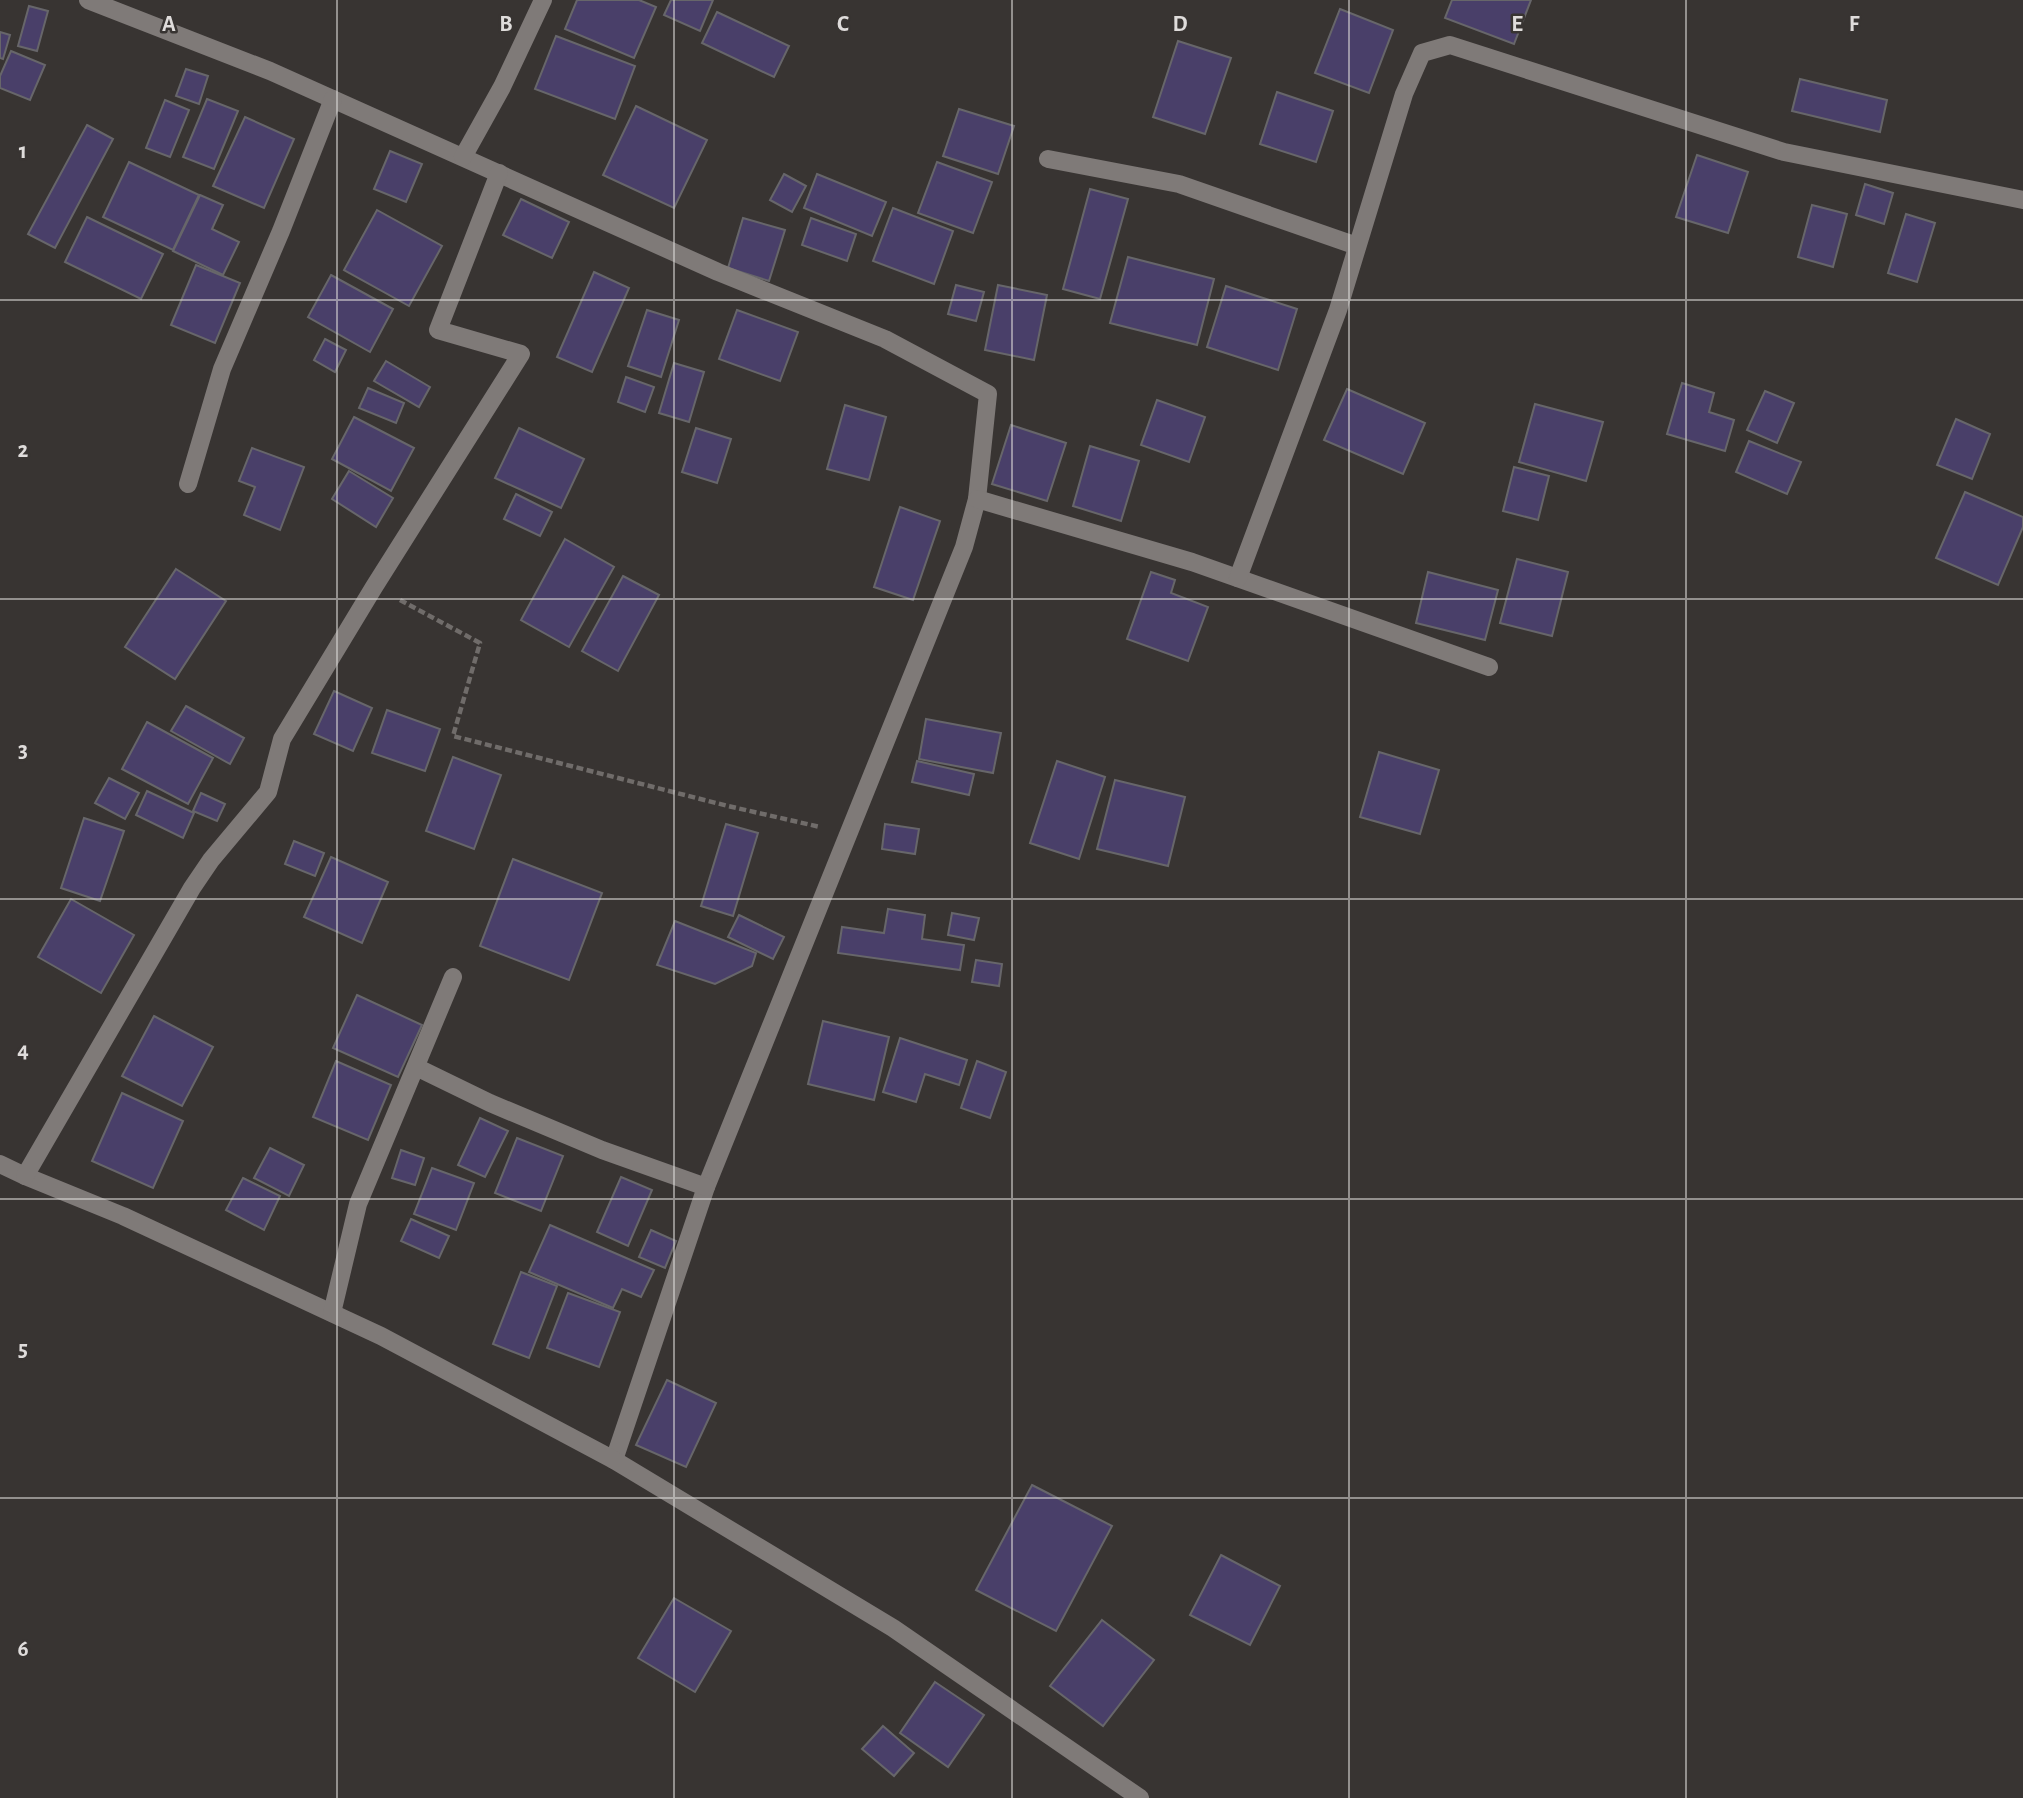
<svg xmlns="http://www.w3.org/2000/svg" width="2023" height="1798" font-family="'Alegreya Sans',sans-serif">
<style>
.building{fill:#493f69;stroke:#67666a;stroke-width:2}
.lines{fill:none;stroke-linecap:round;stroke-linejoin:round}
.path{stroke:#706c6a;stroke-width:4.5;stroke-dasharray:7 3.5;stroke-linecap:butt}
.minor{stroke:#7f7a78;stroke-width:18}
.grid{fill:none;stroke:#dfdcdb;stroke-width:2;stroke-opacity:0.55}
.grid-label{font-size:23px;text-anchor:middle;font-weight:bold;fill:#dfdcdb;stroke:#383432;stroke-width:5;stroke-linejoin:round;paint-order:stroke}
</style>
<rect width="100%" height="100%" fill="#383432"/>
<g class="building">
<polygon points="577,0 639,0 656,7 634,58 565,29"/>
<polygon points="671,0 713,0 700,31 664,15"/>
<polygon points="1452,0 1531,0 1514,44 1445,18"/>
<polygon points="29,6 48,11 37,51 18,46"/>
<polygon points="1340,9 1393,30 1369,93 1315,73"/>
<polygon points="717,12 789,46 774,77 702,43"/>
<polygon points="0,32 10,35 3,59 0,58"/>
<polygon points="556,36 635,66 615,119 535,89"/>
<polygon points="1178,41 1231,58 1205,134 1153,117"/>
<polygon points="11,51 45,65 30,100 0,88 0,76"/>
<polygon points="186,69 208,76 199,104 176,96"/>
<polygon points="1800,79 1887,100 1880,132 1792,111"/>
<polygon points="1277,92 1333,111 1316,162 1260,144"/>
<polygon points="207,99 238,111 214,169 183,157"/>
<polygon points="165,100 189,110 170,157 146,148"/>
<polygon points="636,106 707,140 674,208 603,175"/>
<polygon points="959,109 1014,126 998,174 943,156"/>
<polygon points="245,117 294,139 264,208 213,186"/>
<polygon points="87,125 113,139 55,248 28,234"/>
<polygon points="390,151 422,164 406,202 374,189"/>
<polygon points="1697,155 1748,172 1728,233 1676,217"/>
<polygon points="129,162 199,195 173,250 103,217"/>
<polygon points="937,162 992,182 973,233 918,213"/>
<polygon points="784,174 806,186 792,212 770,200"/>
<polygon points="817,174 886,202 872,236 804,208"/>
<polygon points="1865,184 1893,193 1884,224 1856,215"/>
<polygon points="1090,189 1128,199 1100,299 1063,289"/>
<polygon points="200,195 223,205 212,229 239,242 223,275 173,251"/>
<polygon points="521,199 569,222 552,258 503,235"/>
<polygon points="1812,205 1847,214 1833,267 1798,257"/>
<polygon points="893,208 953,231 934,284 873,261"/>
<polygon points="377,210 442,246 409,306 344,270"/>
<polygon points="1906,214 1935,223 1917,282 1888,273"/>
<polygon points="87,217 163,254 141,299 65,262"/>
<polygon points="743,218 785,230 769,281 728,268"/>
<polygon points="811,218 856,234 847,261 802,245"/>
<polygon points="1128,257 1214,279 1197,345 1110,323"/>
<polygon points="196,265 240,283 215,343 171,325"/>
<polygon points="594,272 629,288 592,372 557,357"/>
<polygon points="331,275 393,309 370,352 308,317"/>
<polygon points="956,285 984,292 976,321 948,314"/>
<polygon points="998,285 1047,295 1034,360 985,350"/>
<polygon points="1226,286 1297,309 1278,370 1207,347"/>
<polygon points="647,310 679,320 661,377 628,366"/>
<polygon points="737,310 798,332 780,381 719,359"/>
<polygon points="325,339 346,350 335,372 314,360"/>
<polygon points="386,361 430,387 419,407 374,381"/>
<polygon points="674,363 704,372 689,422 659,413"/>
<polygon points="626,377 654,387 645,412 618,402"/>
<polygon points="1682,383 1714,393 1709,412 1734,420 1725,451 1667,434"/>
<polygon points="368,388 404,403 396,423 359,408"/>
<polygon points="1347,389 1425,423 1403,474 1324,440"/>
<polygon points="1765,391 1794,403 1777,443 1747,430"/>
<polygon points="1157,400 1205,417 1189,462 1141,445"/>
<polygon points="1535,404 1603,422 1586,481 1519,462"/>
<polygon points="845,405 886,417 869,480 827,469"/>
<polygon points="354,417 414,448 391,491 332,459"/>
<polygon points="1956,419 1990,434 1972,479 1937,465"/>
<polygon points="1011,425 1066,443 1047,501 992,484"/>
<polygon points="519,428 584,459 561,508 495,478"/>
<polygon points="696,428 731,439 717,483 682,472"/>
<polygon points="1749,441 1801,462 1787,494 1736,472"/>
<polygon points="1090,446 1139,461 1121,521 1073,506"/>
<polygon points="252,448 304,467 280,530 244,515 255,487 239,481"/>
<polygon points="1514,467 1549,476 1538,520 1503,511"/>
<polygon points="349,471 393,498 376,527 332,499"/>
<polygon points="1965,492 2023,517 2023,527 1998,585 1936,558"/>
<polygon points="516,494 552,512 540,536 504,519"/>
<polygon points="900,507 940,521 913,600 874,587"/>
<polygon points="565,539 614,567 569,647 521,620"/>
<polygon points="1517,559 1568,572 1552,636 1500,623"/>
<polygon points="176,569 226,601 175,679 125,647"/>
<polygon points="1151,572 1175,580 1171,593 1208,607 1188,661 1127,639"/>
<polygon points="1428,572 1498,590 1485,640 1416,623"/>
<polygon points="623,576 659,595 618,671 582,651"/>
<polygon points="334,691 372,708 353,751 314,734"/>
<polygon points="186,706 244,738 230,764 171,731"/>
<polygon points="387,710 440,729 425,771 372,753"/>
<polygon points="926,719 1001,733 993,773 919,759"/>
<polygon points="147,722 213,758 188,804 122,769"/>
<polygon points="1379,752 1439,770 1420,834 1360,817"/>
<polygon points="453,757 501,775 474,849 426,831"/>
<polygon points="917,761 974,774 969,795 912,782"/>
<polygon points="1057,761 1105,777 1079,859 1030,843"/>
<polygon points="109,778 139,793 125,819 95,803"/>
<polygon points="1115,780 1185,797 1168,866 1097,849"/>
<polygon points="147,791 194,813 183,838 136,815"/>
<polygon points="201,793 225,804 217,821 193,811"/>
<polygon points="84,818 124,831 100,901 61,888"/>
<polygon points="726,824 758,833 733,916 701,906"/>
<polygon points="885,824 919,829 915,854 882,849"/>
<polygon points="294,841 324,853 315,876 285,864"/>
<polygon points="331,857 388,882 362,943 304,917"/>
<polygon points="513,859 602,893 569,980 480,946"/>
<polygon points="71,899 134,935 101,993 38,957"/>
<polygon points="888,909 925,915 922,939 964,945 960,970 838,953 842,927 884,933"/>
<polygon points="952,913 979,918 974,940 948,935"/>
<polygon points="739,915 784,937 773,959 728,937"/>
<polygon points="675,921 756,953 752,966 715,984 657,965"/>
<polygon points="976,960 1002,964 999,986 972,982"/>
<polygon points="357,995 422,1025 398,1077 333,1048"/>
<polygon points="154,1016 213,1047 182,1106 122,1076"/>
<polygon points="823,1021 889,1037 874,1100 808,1084"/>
<polygon points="900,1038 967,1060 959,1085 925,1074 916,1102 883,1092"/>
<polygon points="336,1061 391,1085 368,1140 313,1117"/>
<polygon points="977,1061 1006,1072 990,1118 961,1108"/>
<polygon points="122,1093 183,1121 153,1188 92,1161"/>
<polygon points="480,1118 508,1131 485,1177 458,1165"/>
<polygon points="517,1138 563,1156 541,1211 495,1193"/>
<polygon points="270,1148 304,1165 289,1196 254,1178"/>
<polygon points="401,1150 424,1158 415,1185 392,1178"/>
<polygon points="432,1168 474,1183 456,1230 414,1214"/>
<polygon points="621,1177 652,1190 628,1246 597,1232"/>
<polygon points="243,1178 280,1196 264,1230 226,1210"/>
<polygon points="411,1219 449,1236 439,1258 401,1241"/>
<polygon points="550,1225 654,1270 641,1297 622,1289 613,1308 529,1272"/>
<polygon points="651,1230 676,1241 665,1268 639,1257"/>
<polygon points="521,1272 557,1286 529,1358 493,1344"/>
<polygon points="568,1293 620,1312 599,1367 547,1348"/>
<polygon points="667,1380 716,1403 686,1467 636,1445"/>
<polygon points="1032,1485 1112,1526 1056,1631 976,1590"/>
<polygon points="1221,1555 1280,1586 1250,1645 1190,1615"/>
<polygon points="674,1598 731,1631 695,1692 638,1658"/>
<polygon points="1102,1620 1154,1660 1103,1726 1050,1686"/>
<polygon points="935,1682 984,1715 948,1767 900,1733"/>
<polygon points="883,1726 914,1753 894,1776 862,1749"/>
</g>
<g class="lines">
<polyline class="path" points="400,600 480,643 453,736 728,806 820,827"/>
<g class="minor">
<polyline points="88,0 270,71 718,272 885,339 988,394 977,499 964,547 706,1187 614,1460"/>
<polyline points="463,157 502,87 543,0"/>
<polyline points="1048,159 1179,184 1357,246"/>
<polyline points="188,484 222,369 281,231 333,99"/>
<polyline points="977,499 1192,562 1489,667"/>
<polyline points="1238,578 1338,310 1404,94 1422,53 1450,45 1784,152 2023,200"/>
<polyline points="416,1067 490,1103 602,1150 706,1187"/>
<polyline points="0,1164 25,1176 123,1216 381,1336 614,1460 893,1628 1140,1798"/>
<polyline points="25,1176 192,888 211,860 268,792 282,739 374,587 521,354 438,330 499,173"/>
<polyline points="332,1313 358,1204 453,977"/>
</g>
</g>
<path class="grid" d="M337 0V1798M674 0V1798M1012 0V1798M1349 0V1798M1686 0V1798M0 300H2023M0 599H2023M0 899H2023M0 1199H2023M0 1498H2023"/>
<g class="grid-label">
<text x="169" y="31">A</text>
<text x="506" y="31">B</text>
<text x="843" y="31">C</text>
<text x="1180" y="31">D</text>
<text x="1517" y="31">E</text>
<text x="1854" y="31">F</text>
<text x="23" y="158">1</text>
<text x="23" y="457">2</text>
<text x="23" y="757">3</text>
<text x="23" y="1057">4</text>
<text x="23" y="1356">5</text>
<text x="23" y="1656">6</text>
</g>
</svg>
